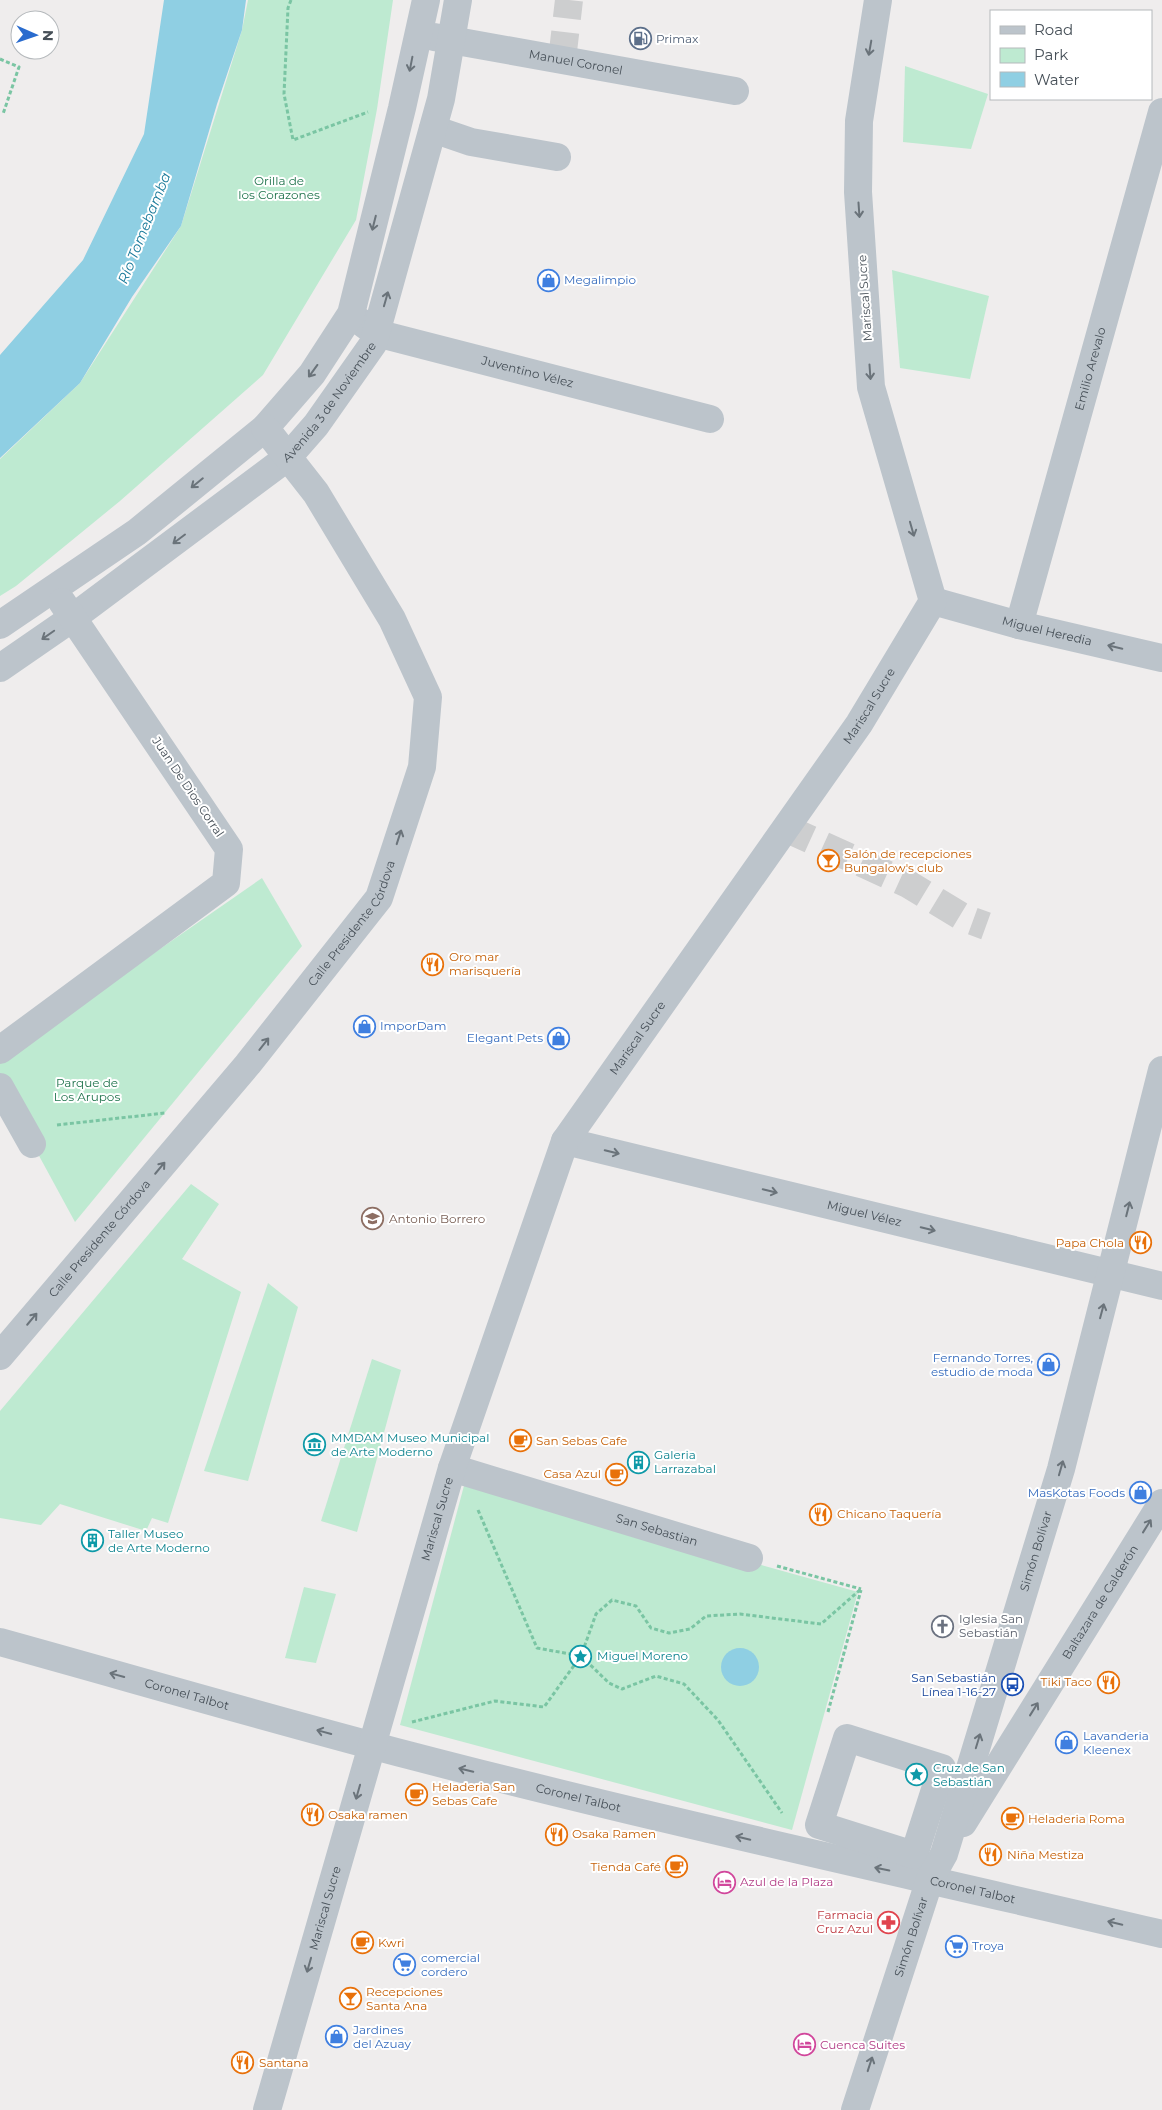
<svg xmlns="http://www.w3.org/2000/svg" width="1162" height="2110" font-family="Montserrat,sans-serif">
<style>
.green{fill:#beead1}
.water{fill:#8fcfe3}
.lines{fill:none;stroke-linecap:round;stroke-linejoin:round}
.minor-tunnel{stroke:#cdcecf;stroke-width:28;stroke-dasharray:28 14;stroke-linecap:butt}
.path{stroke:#7ac5a3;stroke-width:3;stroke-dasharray:4 2.5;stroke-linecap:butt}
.minor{stroke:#bcc4cb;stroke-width:28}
.oneway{stroke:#6a737a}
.labels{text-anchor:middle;stroke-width:4;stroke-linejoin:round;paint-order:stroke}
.service-label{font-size:12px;fill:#4e5e75;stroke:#fff;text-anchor:start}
.street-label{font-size:12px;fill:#475058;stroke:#fff}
.park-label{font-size:12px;fill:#1f734c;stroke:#fff}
.shop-label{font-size:12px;fill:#366cbe;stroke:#fff;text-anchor:start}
.food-label{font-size:12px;fill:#c56008;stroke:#fff;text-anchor:start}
.education-label{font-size:12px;fill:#785e54;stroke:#fff;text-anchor:start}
.culture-label{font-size:12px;fill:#0d838f;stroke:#fff;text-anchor:start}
.worship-label{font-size:12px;fill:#5b616d;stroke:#fff;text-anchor:start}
.transit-label{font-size:12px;fill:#164399;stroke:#fff;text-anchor:end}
.hotel-label{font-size:12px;fill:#b23c85;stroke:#fff;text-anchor:start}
.health-label{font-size:12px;fill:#be3a42;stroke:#fff;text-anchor:end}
.water-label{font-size:14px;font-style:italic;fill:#197a9a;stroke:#fff}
</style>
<rect width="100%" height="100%" fill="#efeded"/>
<g class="green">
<polygon points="248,0 393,0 377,109 356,220 263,375 120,501 16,586 0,596 0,459 80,383 181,226 242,30"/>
<polygon points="905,66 988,94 971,149 903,142"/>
<polygon points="892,270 989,296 970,379 900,368"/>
<polygon points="262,878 302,946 75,1222 0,1084 0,1060"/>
<polygon points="191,1184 219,1204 182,1259 241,1292 168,1523 152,1518 146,1531 60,1504 41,1525 0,1518 0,1411"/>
<polygon points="268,1283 298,1307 248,1481 204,1471"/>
<polygon points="372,1359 401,1370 357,1532 321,1521"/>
<polygon points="465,1482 858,1592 792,1830 400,1725"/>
<polygon points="304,1587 336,1594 316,1663 285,1658"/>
</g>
<g class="water">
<polygon points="164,0 246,0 242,30 217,104 181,226 132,297 80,383 0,458 0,355 83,260 144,134"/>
<circle cx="740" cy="1667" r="19"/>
</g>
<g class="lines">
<g class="minor-tunnel">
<polyline points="562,60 569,0"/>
<polyline points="785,828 908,884 964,918 986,926"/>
</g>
<g class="path">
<polyline points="291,0 288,8 284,94 293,140 368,112"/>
<polyline points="0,59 19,67 3,114"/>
<polyline points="57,1125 165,1113"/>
<polyline points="478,1510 537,1648 581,1656 609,1683 622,1689 656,1676 684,1684 718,1720 782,1813"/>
<polyline points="777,1566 861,1589"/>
<polyline points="828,1712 861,1590"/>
<polyline points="412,1722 495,1701 544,1707 581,1656 596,1614 612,1600 636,1606 651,1628 669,1633 690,1629 706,1616 740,1614 821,1624 861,1589"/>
</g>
<g class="minor">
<path id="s1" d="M434 37 735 91"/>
<polyline points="433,129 471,142 557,157"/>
<path id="s2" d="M361 322 376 333 710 419"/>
<path id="s3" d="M933 601 1019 625 1162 658"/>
<polyline points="0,625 137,532 265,428 312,374 351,314 402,108 426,0"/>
<path id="s4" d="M1019 625 1162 112"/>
<path id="s5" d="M0 668 71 619 288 457 316 425 373 344 441 99 458 0"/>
<polyline points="0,1050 226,883 229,849 62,602"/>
<polyline points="0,1087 32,1144"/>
<path id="s6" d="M565 1141 1162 1286"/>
<path id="s7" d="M0 1356 248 1064 379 898 422 767 428 697 392 619 316 493 265 428"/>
<path id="s8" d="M452 1468 749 1558"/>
<path id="s9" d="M0 1642C137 1680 274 1720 412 1756 661 1821 912 1875 1162 1934"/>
<polygon points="847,1738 942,1768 914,1855 819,1825"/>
<path id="s10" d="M963 1823 1162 1503"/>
<path id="s11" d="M267 2110 452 1468 565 1141 859 724 933 601 871 387 858 192 859 121 878 0"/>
<path id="s12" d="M855 2110 930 1879 944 1854 1061 1469 1162 1070"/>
</g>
</g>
<defs><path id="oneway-shaft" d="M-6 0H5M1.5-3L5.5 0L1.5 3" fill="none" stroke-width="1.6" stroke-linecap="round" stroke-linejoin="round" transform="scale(1.25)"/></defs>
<g class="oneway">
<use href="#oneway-shaft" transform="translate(870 48) rotate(100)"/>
<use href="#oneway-shaft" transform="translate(411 64) rotate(101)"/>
<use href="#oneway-shaft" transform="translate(859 210) rotate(86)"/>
<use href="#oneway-shaft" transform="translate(374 223) rotate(104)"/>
<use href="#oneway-shaft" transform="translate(386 299) rotate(-74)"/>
<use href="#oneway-shaft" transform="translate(313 371) rotate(126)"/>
<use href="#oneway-shaft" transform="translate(870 372) rotate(86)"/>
<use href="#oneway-shaft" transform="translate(197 483) rotate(141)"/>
<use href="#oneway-shaft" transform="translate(912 529) rotate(74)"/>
<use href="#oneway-shaft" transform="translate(179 539) rotate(143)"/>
<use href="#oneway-shaft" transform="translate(48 635) rotate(145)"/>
<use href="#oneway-shaft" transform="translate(1115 647) rotate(-167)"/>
<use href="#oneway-shaft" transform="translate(399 837) rotate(-72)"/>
<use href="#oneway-shaft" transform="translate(264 1044) rotate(-52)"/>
<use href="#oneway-shaft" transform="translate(612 1152) rotate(14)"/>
<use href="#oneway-shaft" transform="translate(160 1168) rotate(-50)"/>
<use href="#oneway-shaft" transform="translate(770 1191) rotate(14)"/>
<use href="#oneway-shaft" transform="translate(1128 1209) rotate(-76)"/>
<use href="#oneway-shaft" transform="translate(928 1229) rotate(14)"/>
<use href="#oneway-shaft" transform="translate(1102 1311) rotate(-75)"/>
<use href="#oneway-shaft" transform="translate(32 1319) rotate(-50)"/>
<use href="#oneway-shaft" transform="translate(1061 1468) rotate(-74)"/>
<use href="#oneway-shaft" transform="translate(1147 1526) rotate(-58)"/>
<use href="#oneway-shaft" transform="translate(117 1675) rotate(-165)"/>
<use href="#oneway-shaft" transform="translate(1034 1709) rotate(-58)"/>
<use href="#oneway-shaft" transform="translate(324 1732) rotate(-165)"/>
<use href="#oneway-shaft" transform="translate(978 1741) rotate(-73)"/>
<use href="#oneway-shaft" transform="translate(466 1770) rotate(-166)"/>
<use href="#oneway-shaft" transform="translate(358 1792) rotate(106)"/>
<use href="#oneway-shaft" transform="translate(743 1838) rotate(-166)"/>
<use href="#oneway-shaft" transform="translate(882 1869) rotate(-168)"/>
<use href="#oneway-shaft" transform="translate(1115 1923) rotate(-167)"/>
<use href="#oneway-shaft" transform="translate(309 1965) rotate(106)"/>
<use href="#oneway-shaft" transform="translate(870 2064) rotate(-72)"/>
</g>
<defs>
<symbol id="fuel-ring" viewBox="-11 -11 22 22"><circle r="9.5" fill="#fff" stroke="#5c6f8a" stroke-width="1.5"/><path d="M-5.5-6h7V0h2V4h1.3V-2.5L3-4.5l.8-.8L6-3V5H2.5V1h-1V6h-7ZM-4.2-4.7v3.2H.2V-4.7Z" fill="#5c6f8a"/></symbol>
<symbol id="shop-ring" viewBox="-11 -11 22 22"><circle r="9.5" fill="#fff" stroke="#3f7fe0" stroke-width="1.5"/><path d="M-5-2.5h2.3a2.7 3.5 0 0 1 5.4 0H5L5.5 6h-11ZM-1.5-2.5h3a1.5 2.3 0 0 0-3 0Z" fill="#3f7fe0"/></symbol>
<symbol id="bar-ring" viewBox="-11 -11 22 22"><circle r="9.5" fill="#fff" stroke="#e8710a" stroke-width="1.5"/><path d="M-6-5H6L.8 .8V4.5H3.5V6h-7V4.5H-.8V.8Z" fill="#e8710a"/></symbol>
<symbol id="restaurant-ring" viewBox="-11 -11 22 22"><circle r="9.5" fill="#fff" stroke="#e8710a" stroke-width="1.5"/><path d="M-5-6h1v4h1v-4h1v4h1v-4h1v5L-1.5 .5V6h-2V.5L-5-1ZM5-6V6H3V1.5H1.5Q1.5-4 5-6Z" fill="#e8710a"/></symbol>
<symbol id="school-ring" viewBox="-11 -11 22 22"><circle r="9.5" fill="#fff" stroke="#8d6e63" stroke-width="1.5"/><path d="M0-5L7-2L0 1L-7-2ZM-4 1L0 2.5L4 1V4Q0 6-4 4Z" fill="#8d6e63"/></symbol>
<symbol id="cafe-ring" viewBox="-11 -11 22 22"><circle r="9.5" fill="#fff" stroke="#e8710a" stroke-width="1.5"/><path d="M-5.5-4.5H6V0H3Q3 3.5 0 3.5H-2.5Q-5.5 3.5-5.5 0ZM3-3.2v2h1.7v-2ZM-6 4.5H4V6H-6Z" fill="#e8710a"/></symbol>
<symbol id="museum-ring" viewBox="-11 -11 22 22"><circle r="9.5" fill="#fff" stroke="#0f9aa8" stroke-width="1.5"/><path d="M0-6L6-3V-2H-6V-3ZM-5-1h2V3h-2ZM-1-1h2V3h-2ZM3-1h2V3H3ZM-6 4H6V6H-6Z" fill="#0f9aa8"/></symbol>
<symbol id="building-ring" viewBox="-11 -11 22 22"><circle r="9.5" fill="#fff" stroke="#0f9aa8" stroke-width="1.5"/><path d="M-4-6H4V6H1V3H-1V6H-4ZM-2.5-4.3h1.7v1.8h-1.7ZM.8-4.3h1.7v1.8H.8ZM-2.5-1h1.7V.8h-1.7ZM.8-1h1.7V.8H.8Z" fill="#0f9aa8"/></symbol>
<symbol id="church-ring" viewBox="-11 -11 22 22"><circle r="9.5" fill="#fff" stroke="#6b7280" stroke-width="1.5"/><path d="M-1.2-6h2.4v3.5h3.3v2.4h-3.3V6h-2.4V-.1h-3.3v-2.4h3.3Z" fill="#6b7280"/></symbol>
<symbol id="sight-ring" viewBox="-11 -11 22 22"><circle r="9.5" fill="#fff" stroke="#0f9aa8" stroke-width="1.5"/><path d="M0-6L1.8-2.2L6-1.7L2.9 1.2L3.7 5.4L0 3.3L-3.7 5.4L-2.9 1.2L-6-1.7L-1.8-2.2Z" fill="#0f9aa8"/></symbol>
<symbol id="bus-ring" viewBox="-11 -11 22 22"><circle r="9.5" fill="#fff" stroke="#1a4fb4" stroke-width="1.5"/><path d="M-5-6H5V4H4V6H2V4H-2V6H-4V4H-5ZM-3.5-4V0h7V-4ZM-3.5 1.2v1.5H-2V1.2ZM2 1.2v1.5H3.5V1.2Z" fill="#1a4fb4"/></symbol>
<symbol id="hotel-ring" viewBox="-11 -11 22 22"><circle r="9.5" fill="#fff" stroke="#d1479c" stroke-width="1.5"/><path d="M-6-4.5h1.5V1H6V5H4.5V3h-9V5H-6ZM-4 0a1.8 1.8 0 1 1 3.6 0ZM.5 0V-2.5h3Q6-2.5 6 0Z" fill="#d1479c"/></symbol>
<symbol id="pharmacy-ring" viewBox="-11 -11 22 22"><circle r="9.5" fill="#fff" stroke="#e0444e" stroke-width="1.5"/><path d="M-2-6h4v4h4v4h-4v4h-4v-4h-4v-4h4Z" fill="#e0444e"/></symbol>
<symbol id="supermarket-ring" viewBox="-11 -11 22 22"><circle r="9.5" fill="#fff" stroke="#3f7fe0" stroke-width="1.5"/><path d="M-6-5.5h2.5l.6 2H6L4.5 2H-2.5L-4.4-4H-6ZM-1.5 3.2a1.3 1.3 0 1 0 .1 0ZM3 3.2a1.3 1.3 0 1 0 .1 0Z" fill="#3f7fe0"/></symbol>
</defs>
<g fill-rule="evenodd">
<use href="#fuel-ring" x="628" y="26" width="25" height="25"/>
<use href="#shop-ring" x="536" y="268" width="25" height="25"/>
<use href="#bar-ring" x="816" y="848" width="25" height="25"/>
<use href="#restaurant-ring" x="420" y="952" width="25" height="25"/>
<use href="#shop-ring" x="352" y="1014" width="25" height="25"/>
<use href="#shop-ring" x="546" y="1026" width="25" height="25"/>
<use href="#school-ring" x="360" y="1206" width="25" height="25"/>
<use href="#restaurant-ring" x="1128" y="1230" width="25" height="25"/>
<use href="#shop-ring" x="1036" y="1352" width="25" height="25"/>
<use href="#cafe-ring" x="508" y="1428" width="25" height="25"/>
<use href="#museum-ring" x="302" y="1432" width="25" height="25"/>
<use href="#building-ring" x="626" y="1450" width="25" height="25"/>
<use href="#cafe-ring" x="604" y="1462" width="25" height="25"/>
<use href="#shop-ring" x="1128" y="1480" width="25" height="25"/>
<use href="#restaurant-ring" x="808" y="1502" width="25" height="25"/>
<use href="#building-ring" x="80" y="1528" width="25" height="25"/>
<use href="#church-ring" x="930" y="1614" width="25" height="25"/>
<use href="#sight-ring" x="568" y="1644" width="25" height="25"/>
<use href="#restaurant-ring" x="1096" y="1670" width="25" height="25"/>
<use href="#bus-ring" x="1000" y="1672" width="25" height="25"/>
<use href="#shop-ring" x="1054" y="1730" width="25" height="25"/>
<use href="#sight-ring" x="904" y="1762" width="25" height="25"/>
<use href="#cafe-ring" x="404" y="1782" width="25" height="25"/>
<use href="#restaurant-ring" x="300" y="1802" width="25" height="25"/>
<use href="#cafe-ring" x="1000" y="1806" width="25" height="25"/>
<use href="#restaurant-ring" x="544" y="1822" width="25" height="25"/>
<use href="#restaurant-ring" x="978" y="1842" width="25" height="25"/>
<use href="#cafe-ring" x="664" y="1854" width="25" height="25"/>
<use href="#hotel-ring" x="712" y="1870" width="25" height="25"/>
<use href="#pharmacy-ring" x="876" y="1910" width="25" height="25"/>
<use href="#cafe-ring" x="350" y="1930" width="25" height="25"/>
<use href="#supermarket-ring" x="944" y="1934" width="25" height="25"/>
<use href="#supermarket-ring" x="392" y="1952" width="25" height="25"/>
<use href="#bar-ring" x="338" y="1986" width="25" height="25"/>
<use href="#shop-ring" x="324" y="2024" width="25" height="25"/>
<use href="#hotel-ring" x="792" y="2032" width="25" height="25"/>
<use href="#restaurant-ring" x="230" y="2050" width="25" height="25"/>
</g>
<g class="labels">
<g class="service-label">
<text x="656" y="43">Primax</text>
</g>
<g class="street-label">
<text dy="4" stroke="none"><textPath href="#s1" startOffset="144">Manuel Coronel</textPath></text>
<text transform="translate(865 298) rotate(-94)" y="4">Mariscal Sucre</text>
<text dy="4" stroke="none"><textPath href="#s4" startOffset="266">Emilio Arevalo</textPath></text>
<text dy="4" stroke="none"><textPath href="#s2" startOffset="175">Juventino Vélez</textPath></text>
<text dy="4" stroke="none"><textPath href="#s5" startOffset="426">Avenida 3 de Noviembre</textPath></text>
<text dy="4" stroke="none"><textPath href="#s3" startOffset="118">Miguel Heredia</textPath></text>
<text dy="4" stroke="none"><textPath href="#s11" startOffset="1545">Mariscal Sucre</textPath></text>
<text transform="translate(188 787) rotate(56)" y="4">Juan De Dios Corral</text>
<text dy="4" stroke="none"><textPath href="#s7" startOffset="559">Calle Presidente Córdova</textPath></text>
<text dy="4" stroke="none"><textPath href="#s11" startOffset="1140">Mariscal Sucre</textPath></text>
<text dy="4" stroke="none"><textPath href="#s6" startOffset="308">Miguel Vélez</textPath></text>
<text dy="4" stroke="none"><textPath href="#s7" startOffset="154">Calle Presidente Córdova</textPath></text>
<text dy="4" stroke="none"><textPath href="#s11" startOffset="615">Mariscal Sucre</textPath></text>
<text dy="4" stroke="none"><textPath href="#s8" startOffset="214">San Sebastian</textPath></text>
<text dy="4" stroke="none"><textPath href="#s12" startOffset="588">Simón Bolívar</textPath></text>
<text dy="4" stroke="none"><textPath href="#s10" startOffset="260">Baltazara de Calderón</textPath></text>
<text dy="4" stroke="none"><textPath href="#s9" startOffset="194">Coronel Talbot</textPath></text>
<text dy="4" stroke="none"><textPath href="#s9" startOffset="599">Coronel Talbot</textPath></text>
<text dy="4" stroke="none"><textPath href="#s9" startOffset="1004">Coronel Talbot</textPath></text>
<text dy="4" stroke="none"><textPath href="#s11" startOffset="210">Mariscal Sucre</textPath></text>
<text dy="4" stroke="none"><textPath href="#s12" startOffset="182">Simón Bolívar</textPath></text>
</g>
<g class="park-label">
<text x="279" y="185">Orilla de<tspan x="279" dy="14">los Corazones</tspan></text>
<text x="87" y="1087">Parque de<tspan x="87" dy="14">Los Arupos</tspan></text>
</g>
<g class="shop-label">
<text x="564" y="284">Megalimpio</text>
<text x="380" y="1030">ImporDam</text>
<text x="543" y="1042" text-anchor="end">Elegant Pets</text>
<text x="1033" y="1362" text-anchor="end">Fernando Torres,<tspan x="1033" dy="14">estudio de moda</tspan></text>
<text x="1125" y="1497" text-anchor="end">MasKotas Foods</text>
<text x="1083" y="1740">Lavanderia<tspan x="1083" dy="14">Kleenex</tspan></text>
<text x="972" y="1950">Troya</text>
<text x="421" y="1962">comercial<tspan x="421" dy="14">cordero</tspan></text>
<text x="353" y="2034">Jardines<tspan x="353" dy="14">del Azuay</tspan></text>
</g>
<g class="food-label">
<text x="844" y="858">Salón de recepciones<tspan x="844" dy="14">Bungalow's club</tspan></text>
<text x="449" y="961">Oro mar<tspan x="449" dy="14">marisquería</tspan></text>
<text x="1124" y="1247" text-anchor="end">Papa Chola</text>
<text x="536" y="1445">San Sebas Cafe</text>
<text x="601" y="1478" text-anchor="end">Casa Azul</text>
<text x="837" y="1518">Chicano Taquería</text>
<text x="1092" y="1686" text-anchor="end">Tiki Taco</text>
<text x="432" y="1791">Heladeria San<tspan x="432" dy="14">Sebas Cafe</tspan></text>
<text x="328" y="1819">Osaka ramen</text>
<text x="1028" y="1823">Heladeria Roma</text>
<text x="572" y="1838">Osaka Ramen</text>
<text x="1007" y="1859">Niña Mestiza</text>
<text x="661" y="1871" text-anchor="end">Tienda Café</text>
<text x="378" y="1947">Kwri</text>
<text x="366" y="1996">Recepciones<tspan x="366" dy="14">Santa Ana</tspan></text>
<text x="259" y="2067">Santana</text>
</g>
<g class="education-label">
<text x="389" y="1223">Antonio Borrero</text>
</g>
<g class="culture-label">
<text x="331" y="1442">MMDAM Museo Municipal<tspan x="331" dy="14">de Arte Moderno</tspan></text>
<text x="654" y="1459">Galeria<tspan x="654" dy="14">Larrazabal</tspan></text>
<text x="108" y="1538">Taller Museo<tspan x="108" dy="14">de Arte Moderno</tspan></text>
<text x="597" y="1660">Miguel Moreno</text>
<text x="933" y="1772">Cruz de San<tspan x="933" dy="14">Sebastián</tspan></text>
</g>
<g class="worship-label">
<text x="959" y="1623">Iglesia San<tspan x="959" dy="14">Sebastián</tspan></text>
</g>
<g class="transit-label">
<text x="996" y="1682">San Sebastián<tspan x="996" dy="14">Línea 1-16-27</tspan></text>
</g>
<g class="hotel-label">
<text x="740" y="1886">Azul de la Plaza</text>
<text x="820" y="2049">Cuenca Suites</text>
</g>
<g class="health-label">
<text x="873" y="1919">Farmacia<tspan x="873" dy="14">Cruz Azul</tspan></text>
</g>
<g class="water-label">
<text transform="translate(144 228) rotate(-68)" y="5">Río Tomebamba</text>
</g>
</g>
<rect x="990" y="10" width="162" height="90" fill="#ffffff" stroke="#b5b9bc"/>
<rect x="1000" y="26" width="25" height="8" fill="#bcc4cb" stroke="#b5b9bc"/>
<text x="1034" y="35" font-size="15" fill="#475058">Road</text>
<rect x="1000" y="48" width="25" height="15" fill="#beead1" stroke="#b5b9bc"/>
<text x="1034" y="60" font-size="15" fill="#475058">Park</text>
<rect x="1000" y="72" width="25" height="15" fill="#8fcfe3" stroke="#b5b9bc"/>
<text x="1034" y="85" font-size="15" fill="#475058">Water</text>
<g transform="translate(35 35) rotate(92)"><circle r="24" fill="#ffffff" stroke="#b5b9bc"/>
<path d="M0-4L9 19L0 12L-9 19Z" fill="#296bce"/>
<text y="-8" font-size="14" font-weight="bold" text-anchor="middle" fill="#475058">N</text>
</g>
</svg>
